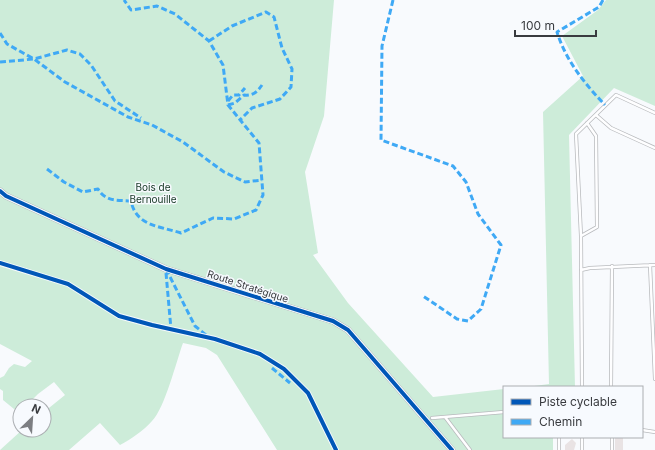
<svg xmlns="http://www.w3.org/2000/svg" width="655" height="450" viewBox="0 0 655 450" font-family="Inter,sans-serif">
  <style>
    .green { fill: #cdecd9 }
    .building { fill: #e9e3e4 }
    .lines { fill: none; stroke-linecap: round; stroke-linejoin: round }
    .service-casing { stroke: #b8babd; stroke-width: 4 }
    .tertiary-casing { stroke: #b8babd; stroke-width: 7 }
    .service { stroke: #fefeff; stroke-width: 2.5 }
    .tertiary { stroke: #fefeff; stroke-width: 5.5 }
    .quiet { stroke: #3fa9f5; stroke-width: 3; stroke-dasharray: 6 3; stroke-linecap: butt }
    .cycleway-casing { stroke: #f7fafe; stroke-width: 6 }
    .cycleway { stroke: #0057b8; stroke-width: 4 }
    .labels { text-anchor: middle; dominant-baseline: central; stroke-width: 3; stroke-linejoin: round; paint-order: stroke }
    .park-label { font-size: 10px; fill: #133521; stroke: #f7fafe }
    .street-label { font-size: 10px; fill: #393b3f; stroke: #f7fafe }
  </style>
  <rect width="100%" height="100%" fill="#f8fafd"/>
  <path class="green" d="M 0,0 L 334,0 L 324,116 L 305,172 L 318,253 L 313,255 L 348,303 L 433,397 L 504,389 L 504,437 L 553,437 L 553,450 L 277,450 L 217,355 L 206,348 L 183,343 C 176,362 165,408 152,421 C 143,431 131,439 120,445 L 100,423 L 69,450 L 0,450 L 22,430 L 44,430 L 44,412 L 65,395 L 54,382 L 38,394 L 26,406 L 20,406 L 20,408 L 14,409 L 3,400 L 3,391 L 0,389 L 0,378 L 4,376 L 9,368 L 14,364 L 25,367 L 32,361 L 0,344 Z
    M 606,0 L 655,0 L 655,106 L 614,88 L 569,135 L 575,387 L 527,387 L 549,384 L 543,112 L 583,76 L 562,36 L 598,10 Z"/>
  <path class="building" d="M 615,437 L 623,437 L 623,450 L 615,450 Z
    M 572,439 L 576,443 L 574,450 L 565,450 L 565,445 Z"/>
  <g class="lines">
    <defs>
      <path id="service" d="M 596,115 L 611,128 L 655,148
        M 581,236 L 597,227 L 596,136 L 587,123
        M 650,265 L 655,379
        M 581,270 L 590,268 L 655,265
        M 582,387 L 581,236 L 576,134 L 616,95 L 655,113
        M 611,387 L 612,266
        M 445,417 L 470,450
        M 432,418 L 504,412
        M 642,430 L 655,432
        M 559,437 L 559,450
        M 582,437 L 582,450
        M 612,437 L 612,450"/>
      <path id="tertiary" d="M 0,191 L 6,196 L 166,269 L 333,321 L 348,330 L 452,450"/>
    </defs>
    <use href="#service" class="service-casing"/>
    <use href="#tertiary" class="tertiary-casing"/>
    <use href="#service" class="service"/>
    <use href="#tertiary" class="tertiary"/>
    <path class="quiet" d="M 393,0 L 382,46 L 381,140 L 453,166 L 466,182 L 478,214 L 501,245 L 481,309 L 468,321 L 457,319 L 423,296
      M 603,0 L 599,7 L 557,32 C 566,61 585,84 605,105
      M 0,33 L 7,44 L 34,59 L 65,82 L 128,117 L 152,125 L 183,142 L 224,172 L 245,182 L 262,180
      M 209,41 L 232,26 L 266,12 L 274,17 L 282,48 L 292,69 L 291,87 L 280,99 L 252,108 L 240,120
      M 0,62 L 34,59 L 67,50 L 80,54 L 91,65 L 115,101 L 141,118
      M 228,101 L 233,95 L 239,95 L 245,88
      M 228,105 L 235,103 L 244,95 C 253,96 257,92 262,85
      M 47,169 L 64,182 L 83,192 L 98,189 C 106,202 117,200 131,201 C 136,226 159,226 181,233 L 213,218 L 234,219 L 256,210 L 263,195 L 259,143 L 228,105 L 223,65 L 209,41 L 175,14 L 157,6 L 131,10 L 124,0
      M 166,269 L 195,326 L 206,335
      M 166,273 L 171,329
      M 272,368 L 290,383"/>
    <defs>
      <path id="cycleway" d="M 0,191 L 6,196 L 166,269 L 333,321 L 348,330 L 452,450
        M 0,263 L 68,284 L 119,316 L 152,325 L 215,339 L 260,354 L 284,369 L 308,393 L 336,450"/>
    </defs>
    <use href="#cycleway" class="cycleway-casing"/>
    <use href="#cycleway" class="cycleway"/>
  </g>
  <g class="labels">
    <g class="park-label">
      <text x="153" y="187">Bois de<tspan x="153" dy="12">Bernouille</tspan></text>
    </g>
    <g class="street-label">
      <text transform="translate(248 286) rotate(18)">Route Stratégique</text>
    </g>
  </g>
  <rect x="503" y="386" width="140" height="52" fill="#f7fafe" stroke="#abaeb2"/>
  <rect x="511" y="399" width="20" height="6" fill="#0057b8" stroke="#abaeb2"/>
  <text x="539" y="406" font-size="12" fill="#393b3f">Piste cyclable</text>
  <rect x="511" y="419" width="20" height="6" fill="#3fa9f5" stroke="#abaeb2"/>
  <text x="539" y="426" font-size="12" fill="#393b3f">Chemin</text>
  <g transform="translate(32 418) rotate(25)"><circle r="19" fill="#f7fafe" stroke="#abaeb2"/>
  <path d="M0-3L7 15L0 10L-7 15Z" fill="#7c7e82"/>
  <text y="-6" font-size="11" font-weight="bold" text-anchor="middle" fill="#393b3f">N</text>
  </g>
  <path d="M515 30v6h81v-6" fill="none" stroke="#393b3f" stroke-width="2"/>
  <text x="521" y="30" font-size="12" fill="#393b3f" stroke="#f7fafe" stroke-width="3" paint-order="stroke">100 m</text>
</svg>
